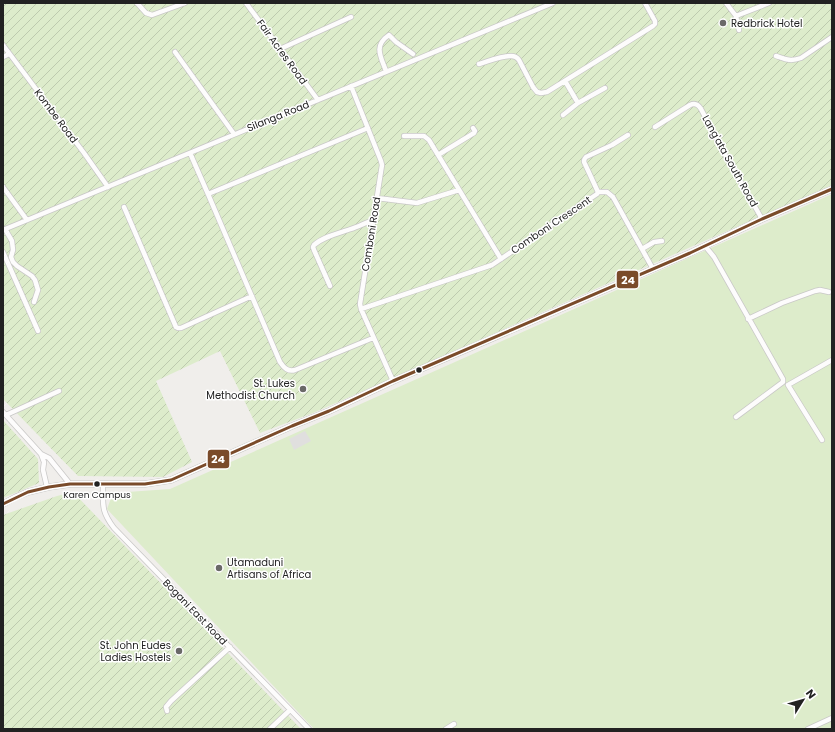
<svg xmlns="http://www.w3.org/2000/svg" width="835" height="732" viewBox="0 0 835 732" font-family="Poppins,sans-serif">
  <style>
    .grass { fill: #ddeccb }
    .garden { fill: url(#garden-furrows) }
    .parking { fill: #e0dfde }
    .lines { fill: none; stroke-linecap: round; stroke-linejoin: round }
    .minor-casing { stroke: #c9c8c7; stroke-width: 6 }
    .tertiary-casing { stroke: #c9c8c7; stroke-width: 7 }
    .minor { stroke: #fdfcfc; stroke-width: 4.5 }
    .tertiary { stroke: #fdfcfc; stroke-width: 5.5 }
    .bus-1-casing { stroke: #fff; stroke-width: 6 }
    .bus-1 { stroke: #7a4b2a; stroke-width: 3 }
    .poi-dot { fill: #6a6968; stroke: #fff; stroke-width: 1.5 }
    .bus-dot { fill: #222; stroke: #fff; stroke-width: 1.5 }
    .labels { text-anchor: middle; dominant-baseline: central; stroke-width: 3; stroke-linejoin: round; paint-order: stroke }
    .bus-label { font-size: 9px; fill: #222; stroke: #fff }
    .poi-label { font-size: 10px; fill: #222; stroke: #fff; text-anchor: start }
    .street-label { font-size: 10px; fill: #222; stroke: #fff }
    .line-badge { stroke: #fff; stroke-width: 1.5 }
    .badge-label { font-size: 11px; text-anchor: middle; font-weight: bold; fill: #fff }
  </style>
  <defs>
    <pattern id="garden-furrows" width="10" height="10" patternUnits="userSpaceOnUse"><rect width="10" height="10" fill="#ddeccb"/><path d="M-1 1l2-2M0 10L10 0M9 11l2-2" fill="none" stroke="#bdcaae"/></pattern>
  </defs>
  <rect width="100%" height="100%" fill="#f0eeeb"/>
  <path class="grass" d="M 832,194 L 832,729 L 314,729 L 107,509 L 113,493 L 170,489 Z"/>
  <path class="garden" d="M 3,3 L 832,3 L 832,185 L 313,413 L 260,433 L 220,351 L 156,381 L 192,462 L 163,477 L 78,476 L 3,399 Z
    M 3,420 L 38,459 L 39,483 L 3,498 Z
    M 73,492 L 301,729 L 3,729 L 3,515 L 57,496 Z"/>
  <path class="parking" d="M 305,431 L 311,441 L 294,450 L 289,439 Z"/>
  <g class="lines">
    <defs>
      <path id="minor" d="M 137,3 L 146,13 L 152,15 L 185,3
        M 246,3 L 318,100
        M 726,3 L 736,16 L 739,30
        M 736,16 L 769,3
        M 3,45 L 84,153 L 108,187
        M 280,49 L 351,17
        M 175,52 L 234,134
        M 776,56 C 785,59 790,62 801,58 L 832,37
        M 3,57 L 9,54
        M 479,64 C 489,61 501,56 511,56 C 514,56 517,57 519,60 L 533,87 L 537,92 L 541,93 L 547,92 L 653,26 L 655,24 L 655,21 L 645,3
        M 386,71 C 381,57 373,46 389,35 L 396,42 L 413,54
        M 565,81 L 578,103
        M 351,86 L 381,161 L 382,165 L 360,304 L 361,309 L 393,381
        M 563,115 L 578,103 L 605,88
        M 655,127 L 690,105 C 694,103 698,104 701,109 L 724,153 L 762,219
        M 404,136 L 424,136 L 429,140 L 501,259
        M 190,153 L 208,194 L 280,362 C 284,368 288,372 295,370 L 373,338
        M 438,155 L 474,133 L 475,131 L 473,128
        M 3,187 L 27,220
        M 598,192 L 585,164 C 583,161 584,159 586,157 L 612,145 L 628,135
        M 208,194 L 368,128
        M 377,198 L 417,203 L 459,190
        M 124,207 L 176,327 L 178,328 L 181,328 L 252,296
        M 5,229 L 12,241 L 13,250 L 11,257 L 13,262 L 17,266 L 32,276 L 35,280 L 38,290 L 34,302
        M 3,230 L 553,3
        M 705,246 L 714,257 L 783,379 L 783,382 L 736,417
        M 642,249 L 654,242 L 662,241
        M 3,252 L 38,331
        M 330,286 L 314,250 L 313,247 L 314,245 C 325,235 345,232 359,226 C 364,224 368,221 374,221
        M 361,309 L 492,265 L 597,194 L 598,192 L 607,192 L 613,197 L 653,269
        M 748,319 L 782,303 L 815,291 L 820,290 L 829,292
        M 3,412 L 41,454 L 44,462 L 43,470 L 47,487
        M 6,415 L 59,391
        M 822,440 L 788,385 L 832,360
        M 41,454 L 49,458 L 70,484
        M 103,485 C 103,505 101,511 114,528 L 309,729
        M 167,711 L 166,707 L 171,701 L 230,647
        M 270,729 L 290,710
        M 446,729 L 454,724
        M 808,729 L 832,718"/>
      <path id="tertiary" d="M 3,504 L 16,497 L 28,492 L 49,487 L 70,484 L 145,484 L 171,480 L 292,426 L 329,411 L 393,381 L 690,253 L 762,219 L 832,189"/>
    </defs>
    <use href="#minor" class="minor-casing"/>
    <use href="#tertiary" class="tertiary-casing"/>
    <use href="#minor" class="minor"/>
    <use href="#tertiary" class="tertiary"/>
    <defs>
      <path id="bus-1" d="M 3,504 L 28,492 L 49,487 L 70,484 L 145,484 L 171,480 L 292,426 L 329,411 L 393,381 L 690,253 L 762,219 L 832,189"/>
    </defs>
    <use href="#bus-1" class="bus-1-casing"/>
    <use href="#bus-1" class="bus-1"/>
  </g>
  <g class="poi-dot">
    <circle cx="723" cy="23" r="4"/>
    <circle cx="303" cy="389" r="4"/>
    <circle cx="219" cy="568" r="4"/>
    <circle cx="179" cy="651" r="4"/>
  </g>
  <g class="bus-dot">
    <circle cx="419" cy="370" r="3.5"/>
    <circle cx="97" cy="484" r="3.5"/>
  </g>
  <g class="labels">
    <g class="bus-label">
      <text x="97" y="495">Karen Campus</text>
    </g>
    <g class="poi-label">
      <text x="731" y="23">Redbrick Hotel</text>
      <text x="295" y="383" text-anchor="end">St. Lukes<tspan x="295" dy="12">Methodist Church</tspan></text>
      <text x="227" y="562">Utamaduni<tspan x="227" dy="12">Artisans of Africa</tspan></text>
      <text x="171" y="645" text-anchor="end">St. John Eudes<tspan x="171" dy="12">Ladies Hostels</tspan></text>
    </g>
    <g class="street-label">
      <text transform="translate(282 52) rotate(54)">Fair Acres Road</text>
      <text transform="translate(56 116) rotate(53)">Kombe Road</text>
      <text transform="translate(278 116) rotate(-22)">Silanga Road</text>
      <text transform="translate(730 161) rotate(61)">Lang'ata South Road</text>
      <text transform="translate(551 225) rotate(-34)">Comboni Crescent</text>
      <text transform="translate(371 234) rotate(-81)">Comboni Road</text>
      <text transform="translate(195 612) rotate(46)">Bogani East Road</text>
    </g>
  </g>
  <g class="line-badge">
    <rect x="616" y="270" width="23" height="19" rx="4" fill="#7a4b2a"/>
    <rect x="207" y="449" width="23" height="20" rx="4" fill="#7a4b2a"/>
  </g>
  <g class="badge-label">
    <text x="628" y="284">24</text>
    <text x="218" y="463">24</text>
  </g>
  <rect width="835" height="732" fill="none" stroke="#222222" stroke-width="8"/>
  <g transform="translate(803 700) rotate(53)" stroke="#ffffff" stroke-width="3" paint-order="stroke">
  <path d="M0-3L7 15L0 10L-7 15Z" fill="#222222"/>
  <text y="-6" font-size="11" font-weight="bold" text-anchor="middle" fill="#222222">N</text>
  </g>
</svg>
